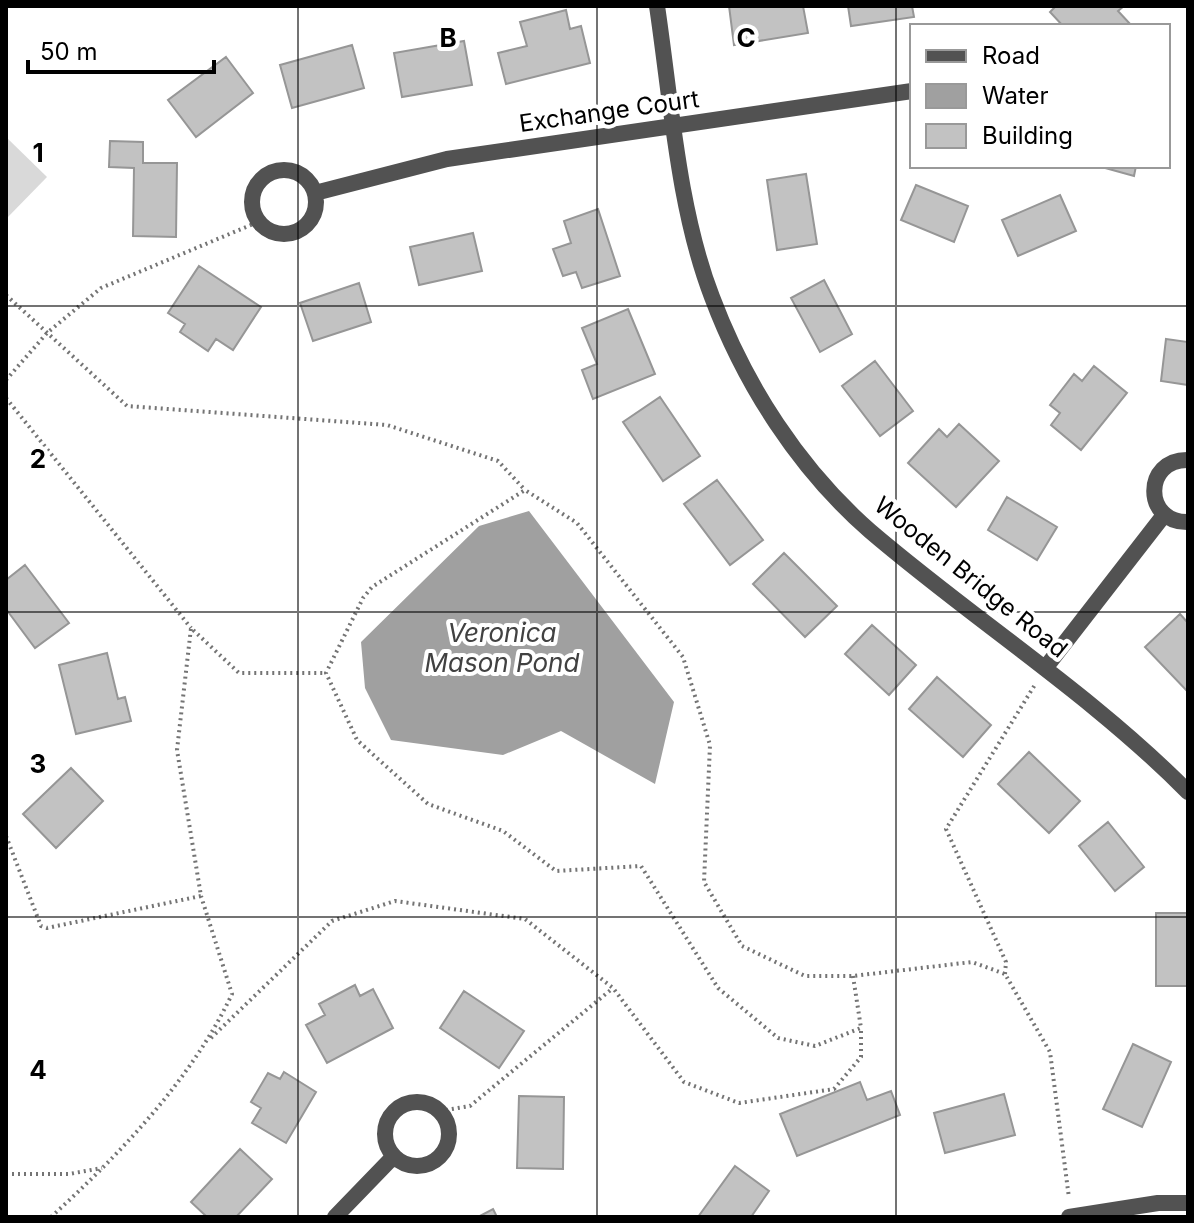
<svg xmlns="http://www.w3.org/2000/svg" width="1194" height="1223" viewBox="0 0 1194 1223" font-family="Inter,sans-serif">
  <style>
    .green { fill: #d9d9d9 }
    .water { fill: #a0a0a0 }
    .building { fill: #c2c2c2; stroke: #969696; stroke-width: 2 }
    .lines { fill: none; stroke-linecap: round; stroke-linejoin: round }
    .path { stroke: #747474; stroke-width: 4; stroke-dasharray: 2 4; stroke-linecap: butt }
    .street { stroke: #525252; stroke-width: 16 }
    .grid { fill: none; stroke: #000; stroke-width: 2; stroke-opacity: 0.55 }
    .labels { text-anchor: middle; dominant-baseline: central; stroke-width: 8; stroke-linejoin: round; paint-order: stroke }
    .street-label { font-size: 24px; fill: #000; stroke: #fff }
    .water-label { font-size: 26px; font-style: italic; fill: #414141; stroke: #fff }
    .grid-label { font-size: 26px; text-anchor: middle; font-weight: bold; fill: #000; stroke: #fff; stroke-width: 8; stroke-linejoin: round; paint-order: stroke }
  </style>
  <rect width="100%" height="100%" fill="#fff"/>
  <path class="green" d="M 6,137 L 47,177 L 6,219 Z"/>
  <path class="water" d="M 529,511 L 674,702 L 655,784 L 561,731 L 503,755 L 391,740 L 365,688 L 361,642 L 479,526 Z"/>
  <path class="building" d="M 729,6 L 803,6 L 808,33 L 734,45 Z
    M 848,6 L 912,6 L 914,17 L 851,26 Z
    M 1056,6 L 1124,6 L 1118,11 L 1132,26 L 1063,26 L 1050,12 Z
    M 566,10 L 570,29 L 581,26 L 590,63 L 506,84 L 498,53 L 527,46 L 520,22 Z
    M 464,41 L 472,85 L 402,97 L 394,53 Z
    M 352,45 L 364,88 L 292,108 L 280,65 Z
    M 226,57 L 253,93 L 196,137 L 168,100 Z
    M 110,141 L 143,142 L 143,163 L 177,163 L 176,237 L 133,236 L 134,168 L 109,167 Z
    M 1098,166 L 1136,166 L 1134,176 Z
    M 806,174 L 817,244 L 777,250 L 767,180 Z
    M 916,185 L 968,206 L 954,242 L 901,220 Z
    M 1060,195 L 1076,231 L 1018,256 L 1002,220 Z
    M 598,209 L 620,276 L 582,288 L 576,272 L 563,276 L 553,249 L 571,243 L 564,221 Z
    M 473,233 L 482,271 L 419,285 L 410,247 Z
    M 199,266 L 261,307 L 233,350 L 216,339 L 208,351 L 180,332 L 185,324 L 168,313 Z
    M 824,280 L 852,334 L 820,352 L 791,298 Z
    M 359,283 L 371,322 L 313,341 L 300,303 Z
    M 628,309 L 655,374 L 593,399 L 582,370 L 597,364 L 582,328 Z
    M 1166,339 L 1188,342 L 1188,385 L 1161,381 Z
    M 875,361 L 913,411 L 880,436 L 842,386 Z
    M 1094,366 L 1127,393 L 1081,450 L 1051,425 L 1060,413 L 1050,405 L 1074,374 L 1082,381 Z
    M 660,397 L 700,456 L 663,481 L 623,422 Z
    M 959,424 L 999,461 L 956,507 L 908,463 L 939,429 L 947,437 Z
    M 717,480 L 763,540 L 730,565 L 684,504 Z
    M 1007,497 L 1057,527 L 1037,560 L 988,530 Z
    M 784,553 L 837,606 L 805,637 L 753,584 Z
    M 25,565 L 69,623 L 35,648 L 6,609 L 6,580 Z
    M 1180,614 L 1188,623 L 1188,692 L 1145,647 Z
    M 872,625 L 916,665 L 889,695 L 845,654 Z
    M 107,653 L 118,699 L 125,697 L 131,721 L 76,734 L 59,665 Z
    M 937,677 L 991,725 L 963,757 L 909,709 Z
    M 1029,752 L 1080,801 L 1049,833 L 998,784 Z
    M 71,768 L 103,801 L 56,848 L 23,814 Z
    M 1108,822 L 1144,867 L 1115,891 L 1079,846 Z
    M 1156,913 L 1188,913 L 1188,986 L 1156,986 Z
    M 355,985 L 360,996 L 373,989 L 393,1028 L 327,1063 L 306,1025 L 325,1015 L 319,1004 Z
    M 464,991 L 524,1031 L 499,1068 L 440,1028 Z
    M 1133,1044 L 1171,1062 L 1142,1127 L 1103,1109 Z
    M 284,1072 L 316,1092 L 286,1143 L 252,1123 L 261,1108 L 251,1102 L 268,1073 L 280,1079 Z
    M 860,1082 L 867,1100 L 891,1091 L 900,1115 L 797,1156 L 780,1114 Z
    M 1004,1094 L 1015,1135 L 945,1153 L 934,1113 Z
    M 519,1096 L 564,1097 L 563,1169 L 517,1168 Z
    M 240,1149 L 272,1179 L 236,1217 L 207,1217 L 191,1202 Z
    M 735,1166 L 769,1191 L 751,1217 L 698,1217 Z
    M 493,1209 L 497,1217 L 478,1217 Z"/>
  <g class="lines">
    <path class="path" d="M 6,295 L 127,406 L 387,425 L 498,461 L 525,490
      M 6,380 L 47,333 L 101,288 L 258,222
      M 6,398 L 191,628
      M 6,836 L 41,926 L 47,928 L 201,896 L 177,750 L 191,628 L 239,673 L 326,673
      M 1005,974 L 1006,962 L 946,829 L 1036,683
      M 853,976 L 861,1028 L 815,1046 L 778,1038 L 718,988 L 641,866 L 556,871 L 503,831 L 428,804 L 357,740 L 326,673 L 363,598 L 372,587 L 525,490 L 577,523 L 683,657 L 710,745 L 704,882 L 742,946 L 805,976 L 853,976 L 972,962 L 1005,974 L 1050,1052 L 1069,1198
      M 211,1038 L 332,921 L 395,901 L 525,919 L 613,988 L 684,1082 L 739,1103 L 834,1089 L 861,1057 L 861,1028
      M 440,1111 L 470,1106 L 613,988
      M 6,1174 L 69,1174 L 102,1168
      M 51,1217 C 120,1154 192,1079 232,994 L 201,896"/>
    <path class="street" d="M 657,6 C 671,100 678,209 712,297 C 745,385 799,469 870,531 C 974,620 1091,694 1188,792
      M252 202a32 32 0 1 1 64 0a32 32 0 1 1-64 0Z
      M 315,193 L 447,159 L 912,91
      M 1188,460 C 1143,459 1143,523 1188,522
      M 1046,667 L 1164,515
      M385 1134a32 32 0 1 1 64 0a32 32 0 1 1-64 0Z
      M 335,1217 L 394,1156
      M 1069,1217 L 1158,1203 L 1188,1203"/>
  </g>
  <path class="grid" d="M 298,6 L 298,1217M 597,6 L 597,1217M 896,6 L 896,1217M 6,306 L 1188,306M 6,612 L 1188,612M 6,917 L 1188,917"/>
  <g class="labels">
    <g class="street-label">
      <text transform="translate(609 111) rotate(-8)">Exchange Court</text>
      <text transform="translate(971 577) rotate(39)">Wooden Bridge Road</text>
    </g>
    <g class="water-label">
      <text x="502" y="632">Veronica<tspan x="502" dy="30">Mason Pond</tspan></text>
    </g>
  </g>
  <g class="grid-label">
    <text x="448" y="47">B</text>
    <text x="746" y="47">C</text>
    <text x="38" y="162">1</text>
    <text x="38" y="468">2</text>
    <text x="38" y="773">3</text>
    <text x="38" y="1079">4</text>
  </g>
  <rect width="1194" height="1223" fill="none" stroke="#000000" stroke-width="16"/>
  <rect x="910" y="24" width="260" height="144" fill="#ffffff" stroke="#999999" stroke-width="2"/>
  <rect x="926" y="50" width="40" height="12" fill="#525252" stroke="#999999" stroke-width="2"/>
  <text x="982" y="64" font-size="24" fill="#000000">Road</text>
  <rect x="926" y="84" width="40" height="24" fill="#a0a0a0" stroke="#999999" stroke-width="2"/>
  <text x="982" y="104" font-size="24" fill="#000000">Water</text>
  <rect x="926" y="124" width="40" height="24" fill="#c2c2c2" stroke="#999999" stroke-width="2"/>
  <text x="982" y="144" font-size="24" fill="#000000">Building</text>
  <path d="M28 60v12h186v-12" fill="none" stroke="#000000" stroke-width="4"/>
  <text x="40" y="60" font-size="24" fill="#000000" stroke="#ffffff" stroke-width="6" paint-order="stroke">50 m</text>
</svg>
